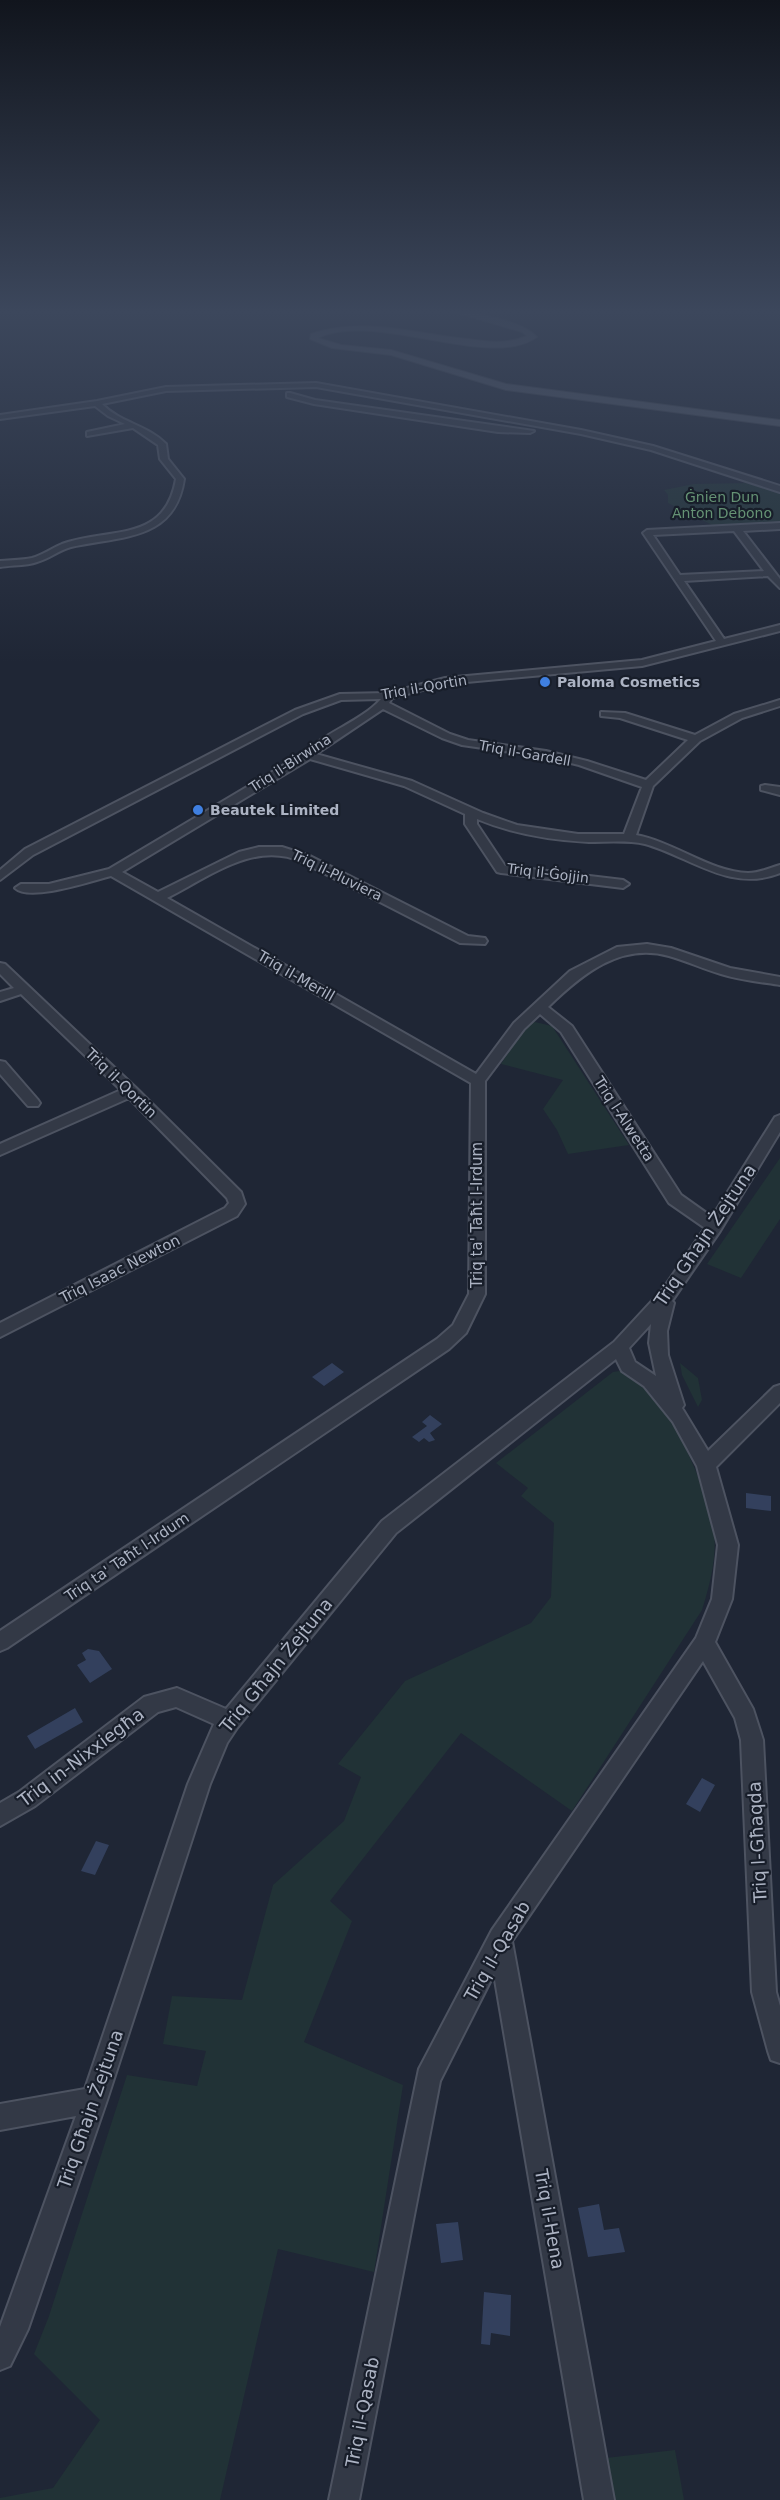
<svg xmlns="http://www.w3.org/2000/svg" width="780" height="2500" viewBox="0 0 780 2500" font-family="'DejaVu Sans',sans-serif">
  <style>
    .green { fill: #213236 }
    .water { fill: #33405d }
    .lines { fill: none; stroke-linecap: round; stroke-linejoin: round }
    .minor-casing { stroke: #4d5361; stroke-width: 4 }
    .major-casing { stroke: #3c424f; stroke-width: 2 }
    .minor { fill: #333946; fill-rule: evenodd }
    .major { fill: #505766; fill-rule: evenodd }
    .shop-dot { fill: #3f7fe0; stroke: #181e2a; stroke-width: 2 }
    .labels { text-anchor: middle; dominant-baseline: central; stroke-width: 4.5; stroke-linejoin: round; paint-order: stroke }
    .far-park-label { font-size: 14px; fill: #659274; stroke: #181e2a }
    .far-poi-label { font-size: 14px; font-weight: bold; fill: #acb3c3; stroke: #181e2a; text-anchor: start }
    .far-street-label { font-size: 14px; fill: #acb3c3; stroke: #181e2a }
    .street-label { font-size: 15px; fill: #acb3c3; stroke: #181e2a }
    .near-street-label { font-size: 18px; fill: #acb3c3; stroke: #181e2a }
  </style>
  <rect width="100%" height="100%" fill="#1f2635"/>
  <path class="green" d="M 751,483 L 780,491 L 780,523 L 714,526 L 668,503 L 668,495 L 664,490 L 694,484 Z
    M 535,1022 L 552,1026 L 629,1145 L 568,1154 L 557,1130 L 543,1109 L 563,1080 L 501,1064 L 526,1025 Z
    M 780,1158 L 780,1219 L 741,1278 L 707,1264 Z
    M 680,1363 L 698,1378 L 702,1400 L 698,1407 L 682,1375 Z
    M 619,1371 C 627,1374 637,1376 644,1382 C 670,1403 710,1496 714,1530 C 717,1558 710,1584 702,1610 L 572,1811 L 461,1733 L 330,1901 L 352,1921 L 304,2042 L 403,2085 L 374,2272 L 278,2249 L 220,2500 L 0,2500 L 0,2498 L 53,2488 L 100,2420 L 34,2354 L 49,2316 L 127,2075 L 197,2086 L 206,2051 L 163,2044 L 172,1996 L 242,2000 L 273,1885 L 344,1821 L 361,1777 L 338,1764 L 405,1681 L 531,1623 L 551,1597 L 554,1523 L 521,1496 L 528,1488 L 496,1463 L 613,1372 Z
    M 675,2450 L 684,2500 L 612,2500 L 606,2458 Z"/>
  <path class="water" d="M 332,1363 L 344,1372 L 324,1386 L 312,1377 Z
    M 430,1415 L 442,1424 L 430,1433 L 435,1440 L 429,1442 L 424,1438 L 419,1442 L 412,1437 L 427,1426 L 422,1422 Z
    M 746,1493 L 771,1496 L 771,1511 L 746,1508 Z
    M 88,1649 L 99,1651 L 112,1669 L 90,1683 L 77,1665 L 86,1660 L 82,1653 Z
    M 75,1708 L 83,1722 L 35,1749 L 27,1736 Z
    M 702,1778 L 715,1785 L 700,1812 L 686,1804 Z
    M 96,1841 L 109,1845 L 95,1875 L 81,1871 Z
    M 599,2204 L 604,2230 L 619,2228 L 625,2252 L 588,2257 L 578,2208 Z
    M 458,2222 L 463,2260 L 441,2263 L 436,2224 Z
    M 484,2292 L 511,2295 L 510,2336 L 491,2333 L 490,2345 L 481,2344 Z"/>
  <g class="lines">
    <defs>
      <path id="minor" d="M 316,383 L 581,430 L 653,446 L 780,486 L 780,492 L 651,450 L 581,434 L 316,387 L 166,391 L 102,404 C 120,423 148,425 166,444 L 168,459 L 184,479 C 175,541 121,536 71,547 C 59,550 49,559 37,562 C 26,566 12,565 0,567 L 0,561 C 11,560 22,560 32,558 C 43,555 52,548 62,544 C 109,527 165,544 176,479 L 160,459 L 158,445 L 133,428 L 87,436 L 87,432 L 125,424 L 108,416 L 95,406 L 0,419 L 0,415 L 97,401 L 166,387 Z
        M 290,393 L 315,400 L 534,431 L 530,433 L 498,432 L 314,404 L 287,397 L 287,393 Z
        M 780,523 L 780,529 L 743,531 L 780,579 L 780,588 L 768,576 L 684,581 L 724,639 L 780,625 L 780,631 L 642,666 L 445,684 L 392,698 L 389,703 L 450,734 L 468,740 L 546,751 L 587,761 L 646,780 L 688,740 L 620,718 L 601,716 L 601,712 L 625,713 L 695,735 L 734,714 L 780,700 L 780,706 L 742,718 L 700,741 L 653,786 L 636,835 C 674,842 711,872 748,873 C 760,873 769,868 780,865 L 780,873 C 730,893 691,857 645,844 C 627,840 608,842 589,842 C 551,840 513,834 477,819 L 477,824 L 505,866 L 623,880 L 629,884 L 623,888 L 501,873 L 497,872 L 465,824 L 465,814 L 404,786 L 310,759 L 122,872 L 158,892 L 239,852 L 259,847 L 282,847 L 310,856 L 468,936 L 485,938 L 487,941 L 485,944 L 460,943 L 302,862 C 255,840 209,877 167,898 L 476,1074 L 514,1023 L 570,971 L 617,947 L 647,944 L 671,948 L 730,968 L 780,977 L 780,985 C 761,982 740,980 721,974 C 703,969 687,961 669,956 C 620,942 581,975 548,1007 L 572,1026 L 681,1195 L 712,1217 L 775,1117 L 780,1115 L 780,1132 L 720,1231 L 672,1301 L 674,1303 L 667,1331 L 668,1355 L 684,1405 L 682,1408 L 708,1451 L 774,1387 L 780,1385 L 780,1403 L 716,1467 L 738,1545 L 732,1599 L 715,1642 L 753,1709 L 763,1740 L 776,1992 L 780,2006 L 780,2063 L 771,2060 L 768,2051 L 752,1992 L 741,1740 L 735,1718 L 703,1661 L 512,1941 L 614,2500 L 584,2500 L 494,1974 L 440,2081 L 359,2500 L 329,2500 L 419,2069 L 492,1930 L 696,1638 L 712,1599 L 718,1545 L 697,1466 L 673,1422 L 644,1386 L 622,1371 L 616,1359 L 396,1533 L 237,1728 L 227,1743 L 210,1784 L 107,2100 L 28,2329 L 10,2366 L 0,2370 L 0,2327 L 76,2116 L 0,2130 L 0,2104 L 85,2089 L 188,1784 L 214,1724 L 176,1707 L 158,1712 L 35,1806 L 0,1826 L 0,1803 L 19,1792 L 144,1697 L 177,1688 L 226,1709 L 382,1521 L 614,1342 L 663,1289 L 705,1228 L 669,1203 L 561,1032 L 540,1014 L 524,1029 L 485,1081 L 485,1294 L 466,1333 L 449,1349 L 7,1648 L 0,1651 L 0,1631 L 437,1339 L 453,1325 L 469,1294 L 471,1083 L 111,876 C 91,881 30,902 15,888 L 21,884 L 49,884 L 109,869 L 304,753 C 327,731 360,722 381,699 L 341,700 L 303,714 L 33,855 L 0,880 L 0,870 L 25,849 L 295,710 L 340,694 L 388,693 L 445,678 L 642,660 L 716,641 L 643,533 L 647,530 ZM 734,531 L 764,571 L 680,575 L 653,535 ZM 383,709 L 442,738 L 462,745 L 546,757 L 579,765 L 642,787 L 624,834 L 578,834 L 517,825 L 483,813 L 412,781 L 316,754 ZM 651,1324 L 649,1343 L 656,1376 L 635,1362 L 629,1348 Z
        M 765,785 L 780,787 L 780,795 L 761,790 L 761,786 Z
        M 0,963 L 5,964 L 136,1088 L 241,1192 L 245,1204 L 237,1216 L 0,1337 L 0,1323 L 225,1208 L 229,1203 L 227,1198 L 129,1098 L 0,1155 L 0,1144 L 121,1090 L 21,994 L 0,1001 L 0,992 L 14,988 L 0,974 Z
        M 0,1061 L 5,1062 L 38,1100 L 40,1103 L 38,1106 L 28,1106 L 0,1074 Z"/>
      <path id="major" d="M 454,312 C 476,312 523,321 537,337 C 491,371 374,310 318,338 L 341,345 L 391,350 L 506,384 L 780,420 L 780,426 L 506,390 L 391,355 L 332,348 L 310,339 L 311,334 C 362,316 416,334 468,339 C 488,342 508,344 527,336 L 522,332 Z"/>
    </defs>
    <use href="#minor" class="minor-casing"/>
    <use href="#major" class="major-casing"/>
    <use href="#minor" class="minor"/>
    <use href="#major" class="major"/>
  </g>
  <linearGradient id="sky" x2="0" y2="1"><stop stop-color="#11151d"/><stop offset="0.47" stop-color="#3c475c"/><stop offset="1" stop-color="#3c475c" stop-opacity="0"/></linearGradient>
  <rect width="780" height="663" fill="url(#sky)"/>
  <g class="shop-dot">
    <circle cx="545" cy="682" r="6"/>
    <circle cx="198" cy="810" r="6"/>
  </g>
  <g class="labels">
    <g class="far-park-label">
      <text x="722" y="497">Ġnien Dun<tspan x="722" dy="16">Anton Debono</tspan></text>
    </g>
    <g class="far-poi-label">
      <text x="557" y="682">Paloma Cosmetics</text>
      <text x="210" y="810">Beautek Limited</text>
    </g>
    <g class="far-street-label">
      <text transform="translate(424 687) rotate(-10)">Triq il-Qortin</text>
      <text transform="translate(525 753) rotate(10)">Triq il-Gardell</text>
      <text transform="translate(290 763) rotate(-33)">Triq il-Birwina</text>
      <text transform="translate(548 873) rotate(7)">Triq il-Ġojjin</text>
      <text transform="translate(337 875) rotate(26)">Triq il-Pluviera</text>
    </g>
    <g class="street-label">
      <text transform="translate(296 976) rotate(30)">Triq il-Merill</text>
      <text transform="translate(121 1083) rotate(44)">Triq il-Qortin</text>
      <text transform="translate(624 1119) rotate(57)">Triq l-Alwetta</text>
      <text transform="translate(477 1215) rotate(-90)">Triq ta' Taħt l-Irdum</text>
      <text transform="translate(120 1269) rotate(-27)">Triq Isaac Newton</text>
      <text transform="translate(127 1557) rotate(-34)">Triq ta' Taħt l-Irdum</text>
    </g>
    <g class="near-street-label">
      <text transform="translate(705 1235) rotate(-56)">Triq Għajn Żejtuna</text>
      <text transform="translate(276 1665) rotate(-51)">Triq Għajn Żejtuna</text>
      <text transform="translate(81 1757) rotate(-37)">Triq in-Nixxiegħa</text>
      <text transform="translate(757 1842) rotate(-93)">Triq l-Għaqda</text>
      <text transform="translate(497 1951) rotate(-60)">Triq il-Qasab</text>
      <text transform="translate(90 2109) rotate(-71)">Triq Għajn Żejtuna</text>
      <text transform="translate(550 2219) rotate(80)">Triq il-Hena</text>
      <text transform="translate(362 2412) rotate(-79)">Triq il-Qasab</text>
    </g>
  </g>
</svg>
